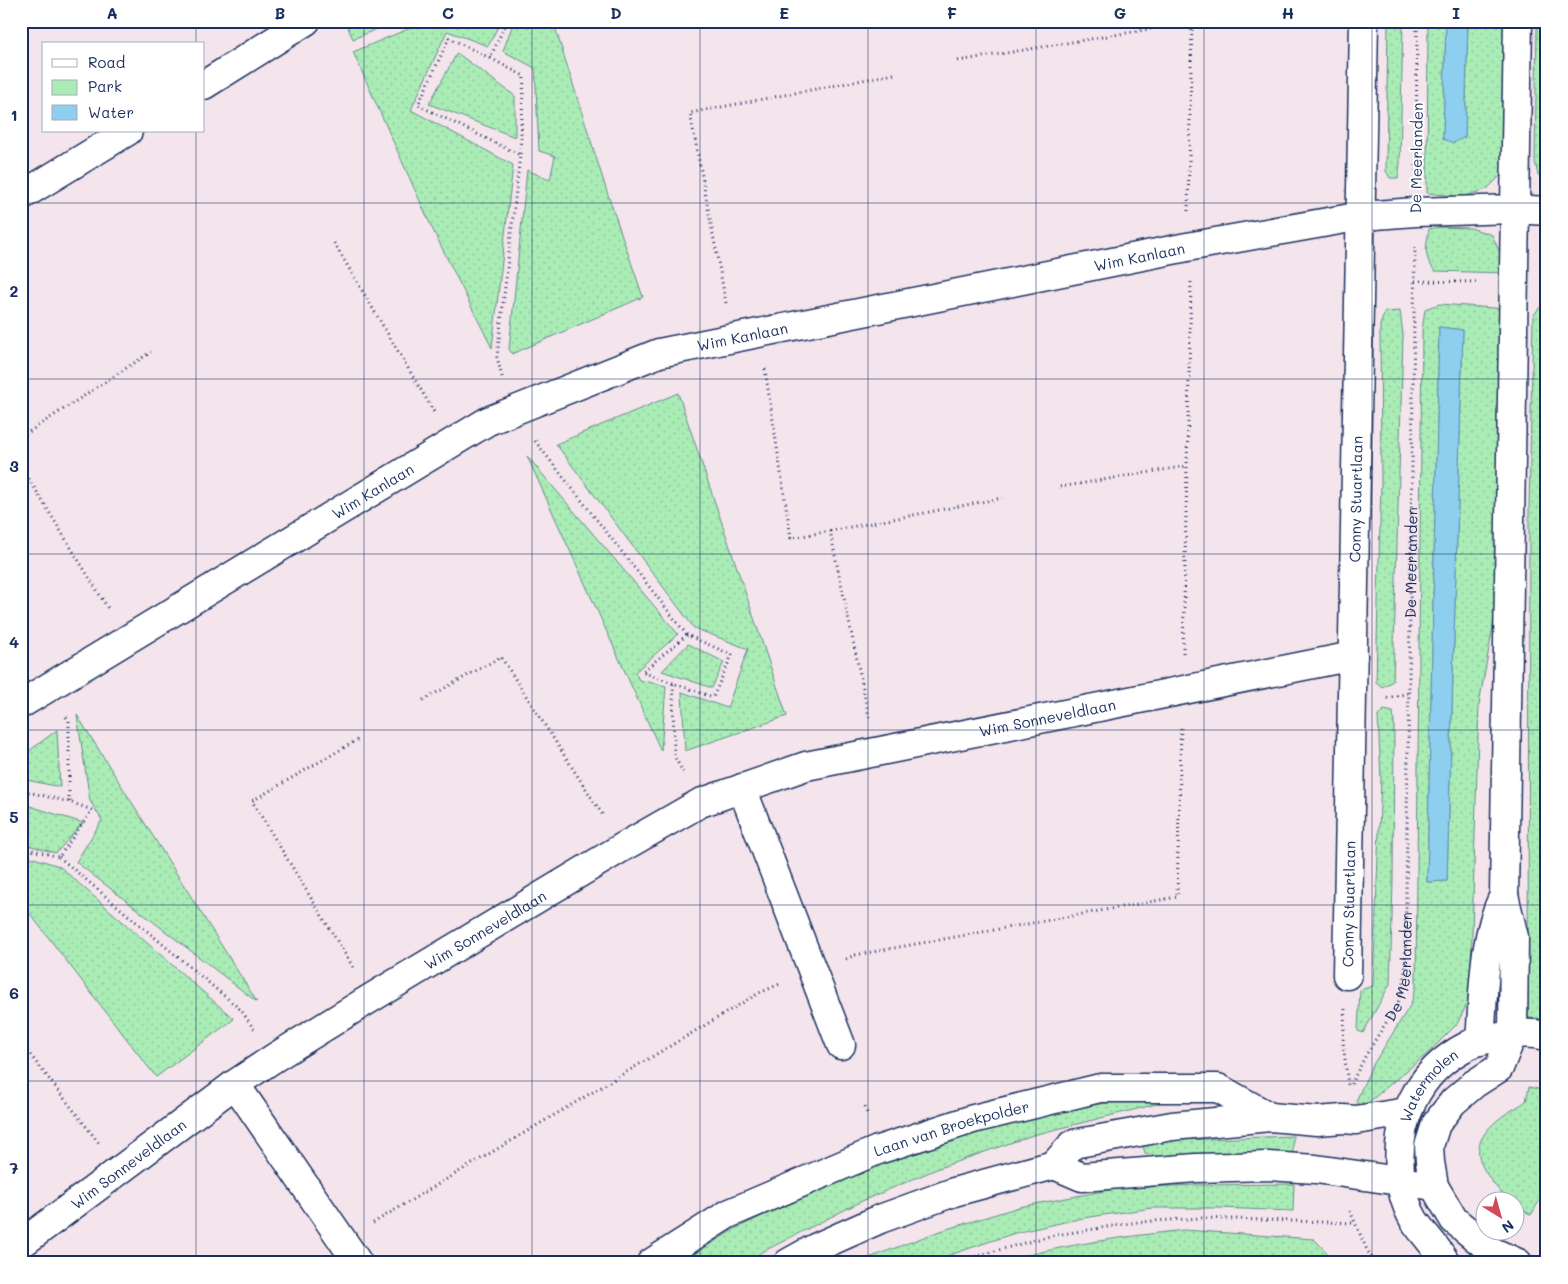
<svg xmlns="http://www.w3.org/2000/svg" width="1568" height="1284" viewBox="0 0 1568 1284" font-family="Mali,sans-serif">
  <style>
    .green { fill: url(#green-dots); stroke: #628e8a; fill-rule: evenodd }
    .water { fill: #8eceef; stroke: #608eb5 }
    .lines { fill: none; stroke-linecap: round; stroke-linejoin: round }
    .minor-casing { stroke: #1b2f5e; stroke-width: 31 }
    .secondary-casing { stroke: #1b2f5e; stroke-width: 31 }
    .path { stroke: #1b2f5e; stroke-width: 3; stroke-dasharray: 1 4; stroke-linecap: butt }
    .minor { stroke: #fff; stroke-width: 28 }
    .secondary { stroke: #fff; stroke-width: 28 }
    .grid { fill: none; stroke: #1b2f5e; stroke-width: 1; stroke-opacity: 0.55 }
    .labels { text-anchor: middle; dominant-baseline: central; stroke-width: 4; stroke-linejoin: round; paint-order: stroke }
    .street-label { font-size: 15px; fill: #1b2f5e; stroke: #fff }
    .neatline { fill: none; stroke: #1b2f5e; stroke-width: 2 }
    .grid-label { font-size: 16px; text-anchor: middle; font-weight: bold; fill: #1b2f5e }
  </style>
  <defs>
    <pattern id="green-dots" width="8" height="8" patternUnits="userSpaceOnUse" patternTransform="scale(1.25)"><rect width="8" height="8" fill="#aaecb5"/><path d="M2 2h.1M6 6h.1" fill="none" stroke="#92cb9e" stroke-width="1.8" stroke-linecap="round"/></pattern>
  </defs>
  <rect width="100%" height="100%" fill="#f4e4ec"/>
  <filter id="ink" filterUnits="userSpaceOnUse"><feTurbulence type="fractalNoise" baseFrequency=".02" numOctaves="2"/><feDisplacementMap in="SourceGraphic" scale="10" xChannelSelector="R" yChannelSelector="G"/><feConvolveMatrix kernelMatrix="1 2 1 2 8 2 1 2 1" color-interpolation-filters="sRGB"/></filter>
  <g filter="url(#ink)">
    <path class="green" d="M 345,21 L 396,21 L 353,39 Z
      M 427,21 L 501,21 L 488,46 L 447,31 L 411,110 L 513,165 L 492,348 L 432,228 L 353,52 Z
      M 514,21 L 553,21 L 607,192 L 643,297 L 512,354 L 509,349 L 527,170 L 550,180 L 555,156 L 539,151 L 535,68 L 503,51 Z
      M 1388,21 L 1403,21 L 1400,164 L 1398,178 L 1390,178 L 1386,171 Z
      M 1428,21 L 1446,21 L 1443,139 L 1465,137 L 1468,21 L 1508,21 L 1508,168 L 1487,189 L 1463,197 L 1427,193 Z
      M 1537,21 L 1547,21 L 1546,177 L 1538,175 L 1535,162 Z
      M 457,53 L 515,96 L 515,137 L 429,104 Z
      M 1437,227 L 1471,228 L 1492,235 L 1502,257 L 1505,273 L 1435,271 C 1423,257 1426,247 1429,229 Z
      M 1439,304 L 1507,309 L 1495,615 L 1479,704 L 1470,998 L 1457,1024 L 1429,1052 L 1369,1102 L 1360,1106 L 1356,1101 L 1371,1068 L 1411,1004 L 1416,986 L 1422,331 L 1425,309 ZM 1439,327 L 1463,330 L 1447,881 L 1427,882 Z
      M 1540,307 L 1547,309 L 1547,1019 L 1528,1018 L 1529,510 L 1533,316 Z
      M 1400,311 L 1403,335 L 1393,681 L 1382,687 L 1376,682 L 1381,483 L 1380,325 L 1385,312 Z
      M 678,393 L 787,716 L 685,751 L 682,692 L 727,708 L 748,649 L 694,628 L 556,444 Z
      M 527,456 L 678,634 L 635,672 L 639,680 L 666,686 L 661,751 Z
      M 688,644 L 724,662 L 712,688 L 662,671 Z
      M 1384,710 L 1393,712 L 1394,721 L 1393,882 L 1390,984 L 1363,1033 L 1358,1031 L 1360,990 L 1373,986 L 1381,779 L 1378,716 Z
      M 77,715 L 257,1002 L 76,862 L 102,820 L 90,801 Z
      M 57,730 L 60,787 L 22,779 L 21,783 L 21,757 Z
      M 30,806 L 83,823 L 56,853 L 21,843 Z
      M 21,854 L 59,866 L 234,1019 L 156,1077 L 21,902 Z
      M 1529,1087 L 1547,1091 L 1547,1188 L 1531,1215 L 1516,1205 L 1516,1202 L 1508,1201 C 1478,1166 1461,1145 1507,1113 C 1513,1109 1520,1106 1526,1101 Z
      M 1157,1096 L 1157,1104 L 1033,1135 L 939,1168 L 862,1201 L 762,1252 L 745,1263 L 680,1263 L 733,1230 L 815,1190 L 913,1150 L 1043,1112 Z
      M 1293,1136 L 1293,1154 L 1157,1156 L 1145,1153 L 1143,1146 L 1153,1141 Z
      M 1294,1184 L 1293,1211 L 1219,1208 L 1152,1208 L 1083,1218 L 1015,1233 L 926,1263 L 856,1263 L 937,1232 L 1019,1207 L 1119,1188 L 1198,1185 Z
      M 1184,1230 L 1314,1239 L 1337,1263 L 1218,1263 L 1171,1259 L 1149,1263 L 999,1263 C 1059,1245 1121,1237 1184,1230 Z"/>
    <path class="water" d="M 1446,21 L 1468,21 L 1465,137 L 1453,143 L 1443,139 Z
      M 1439,327 L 1463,330 L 1447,881 L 1427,882 Z"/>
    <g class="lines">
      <defs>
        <g id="minor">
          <path d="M 204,85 L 306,21"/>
          <path d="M 21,196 L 128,131"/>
          <path id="s2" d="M 21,704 L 488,421 L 659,353 L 1187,247 L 1362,216 L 1415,212 L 1515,209 L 1547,211"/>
          <path d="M 742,788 L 841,1045"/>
          <path id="s3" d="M 1347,975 L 1364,21"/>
          <path d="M 235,1084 L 358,1263"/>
          <path id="s4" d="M 21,1244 L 235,1084 L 274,1058 L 371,998 L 623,847 L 700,803 L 806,766 L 1353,656"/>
          <path id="s5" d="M 651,1263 L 728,1214 L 878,1150 L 973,1119 L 1100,1088 L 1218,1088 L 1270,1117"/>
        </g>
        <g id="secondary">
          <path d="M 1518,21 L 1504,895 L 1514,937 L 1513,1033 L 1499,1068 L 1474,1084 L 1453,1102 L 1436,1124 L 1429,1146 L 1430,1162 L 1434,1186 L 1454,1220 L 1493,1252 L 1518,1263"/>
          <path d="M 1480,1041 C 1484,993 1482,939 1504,895"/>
          <path d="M 1054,1165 L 1082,1177 L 1196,1168 L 1268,1166 L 1316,1169 L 1434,1186"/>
          <path d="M 788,1263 L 815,1248 L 880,1219 L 954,1192 L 1054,1165 L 1073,1144 L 1172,1126 L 1270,1117 L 1317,1121 L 1343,1119 L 1356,1120 L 1407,1112"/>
          <path id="s6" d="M 1446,1263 C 1437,1247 1424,1235 1414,1220 C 1408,1210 1402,1193 1401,1181 C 1393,1124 1416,1071 1469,1045 C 1475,1041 1484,1040 1491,1039 C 1512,1034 1525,1031 1547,1036"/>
        </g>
      </defs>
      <use href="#minor" class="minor-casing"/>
      <use href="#secondary" class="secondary-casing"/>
      <g class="path">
        <path d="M 490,58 L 449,38 L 418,105 L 520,155"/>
        <path d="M 958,61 L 1192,22"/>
        <path d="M 1416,176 L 1417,21"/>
        <path d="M 1188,211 L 1192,22"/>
        <path d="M 334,243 L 434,412"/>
        <path d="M 1415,281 L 1479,282"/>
        <path d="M 726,303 L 690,113 L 894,74"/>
        <path d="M 765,369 L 791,538 L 830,531 L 869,717"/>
        <path d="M 502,377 L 497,357 L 520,155 L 524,76 L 490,58 L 507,21"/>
        <path d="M 21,437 L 151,352"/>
        <path d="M 535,441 L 687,635 L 732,655 L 713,697 L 673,683 L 674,756 L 683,772"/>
        <path d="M 21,466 L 109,610"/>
        <path d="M 1060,487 L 1187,466"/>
        <path d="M 830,531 L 1002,498"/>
        <path d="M 21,653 L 27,660"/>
        <path d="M 1183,653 L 1191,282"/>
        <path d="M 673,683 L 642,672 L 687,635"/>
        <path d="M 1387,698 L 1409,693"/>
        <path d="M 423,700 L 501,657 L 604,817"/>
        <path d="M 66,717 L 69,721 L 69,798 L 70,802"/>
        <path d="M 21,801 L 24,791 L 70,802 L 92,810 L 59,857 L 21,847"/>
        <path d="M 59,857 L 241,1010 L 254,1029"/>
        <path d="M 846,959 L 855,955 L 1177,897 L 1181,727"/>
        <path d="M 353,967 L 252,801 L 359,739"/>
        <path d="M 1345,1009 L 1343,1042 L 1348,1085"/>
        <path d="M 21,1043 L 99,1143"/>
        <path id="s1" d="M 1351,1084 L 1366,1055 L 1397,1005 L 1403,988 L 1405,971 L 1415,247"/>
        <path d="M 865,1107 L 868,1116"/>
        <path d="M 1350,1211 L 1367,1250 L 1375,1263"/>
        <path d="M 373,1223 L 759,993 L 780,984"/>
        <path d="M 951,1263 L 1050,1236 L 1138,1222 L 1202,1218 L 1354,1223"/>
      </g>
      <use href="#minor" class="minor"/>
      <use href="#secondary" class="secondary"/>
    </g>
  </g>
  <path class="grid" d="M 196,21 L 196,44M 364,21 L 364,1263M 532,21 L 532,1263M 700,21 L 700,1263M 868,21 L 868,1263M 1036,21 L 1036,1263M 1204,21 L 1204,1263M 1372,21 L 1372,1263M 196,131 L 196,1263M 21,203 L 1547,203M 21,379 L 1547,379M 21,554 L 1547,554M 21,730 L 1547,730M 21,905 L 1547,905M 21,1081 L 1547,1081"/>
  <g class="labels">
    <g class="street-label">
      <text transform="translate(1416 158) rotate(-89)">De Meerlanden</text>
      <text stroke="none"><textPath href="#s2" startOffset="1220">Wim Kanlaan</textPath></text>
      <text stroke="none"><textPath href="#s2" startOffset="815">Wim Kanlaan</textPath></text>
      <text stroke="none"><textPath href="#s2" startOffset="411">Wim Kanlaan</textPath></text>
      <text stroke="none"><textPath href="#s3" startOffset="476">Conny Stuartlaan</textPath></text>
      <text stroke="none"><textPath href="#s1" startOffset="535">De Meerlanden</textPath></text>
      <text stroke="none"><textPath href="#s4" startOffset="1169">Wim Sonneveldlaan</textPath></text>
      <text stroke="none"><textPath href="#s3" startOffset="71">Conny Stuartlaan</textPath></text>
      <text stroke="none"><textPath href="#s4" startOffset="561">Wim Sonneveldlaan</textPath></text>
      <text stroke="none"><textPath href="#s1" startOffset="130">De Meerlanden</textPath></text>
      <text stroke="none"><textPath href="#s6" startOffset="199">Watermolen</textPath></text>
      <text stroke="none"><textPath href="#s5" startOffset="331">Laan van Broekpolder</textPath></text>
      <text stroke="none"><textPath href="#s4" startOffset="134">Wim Sonneveldlaan</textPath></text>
    </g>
  </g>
  <rect width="1568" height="1284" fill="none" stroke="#fff" stroke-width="55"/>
  <rect x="42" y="42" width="162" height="90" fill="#ffffff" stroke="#a4acbf"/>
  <rect x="52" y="59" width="25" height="8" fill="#ffffff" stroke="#a4acbf"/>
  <text x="88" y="68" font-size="15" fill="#1b2f5e">Road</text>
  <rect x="52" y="80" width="25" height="15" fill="#aaecb5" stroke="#a4acbf"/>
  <text x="88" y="92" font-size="15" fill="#1b2f5e">Park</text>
  <rect x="52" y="105" width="25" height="15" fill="#8eceef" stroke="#a4acbf"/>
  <text x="88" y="118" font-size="15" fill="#1b2f5e">Water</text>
  <g transform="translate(1500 1216) rotate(143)"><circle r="24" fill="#ffffff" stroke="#a4acbf"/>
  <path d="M0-4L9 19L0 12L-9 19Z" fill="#d1495b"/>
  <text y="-8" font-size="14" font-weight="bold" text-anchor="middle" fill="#1b2f5e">N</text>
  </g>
  <rect x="28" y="28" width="1512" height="1228" class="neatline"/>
  <g class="grid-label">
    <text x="112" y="19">A</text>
    <text x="280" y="19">B</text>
    <text x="448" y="19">C</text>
    <text x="616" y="19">D</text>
    <text x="784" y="19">E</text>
    <text x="952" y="19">F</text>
    <text x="1120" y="19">G</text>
    <text x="1288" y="19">H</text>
    <text x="1456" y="19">I</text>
    <text x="14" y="121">1</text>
    <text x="14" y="297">2</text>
    <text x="14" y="472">3</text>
    <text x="14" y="648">4</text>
    <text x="14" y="823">5</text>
    <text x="14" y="999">6</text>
    <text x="14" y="1174">7</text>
  </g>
</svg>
